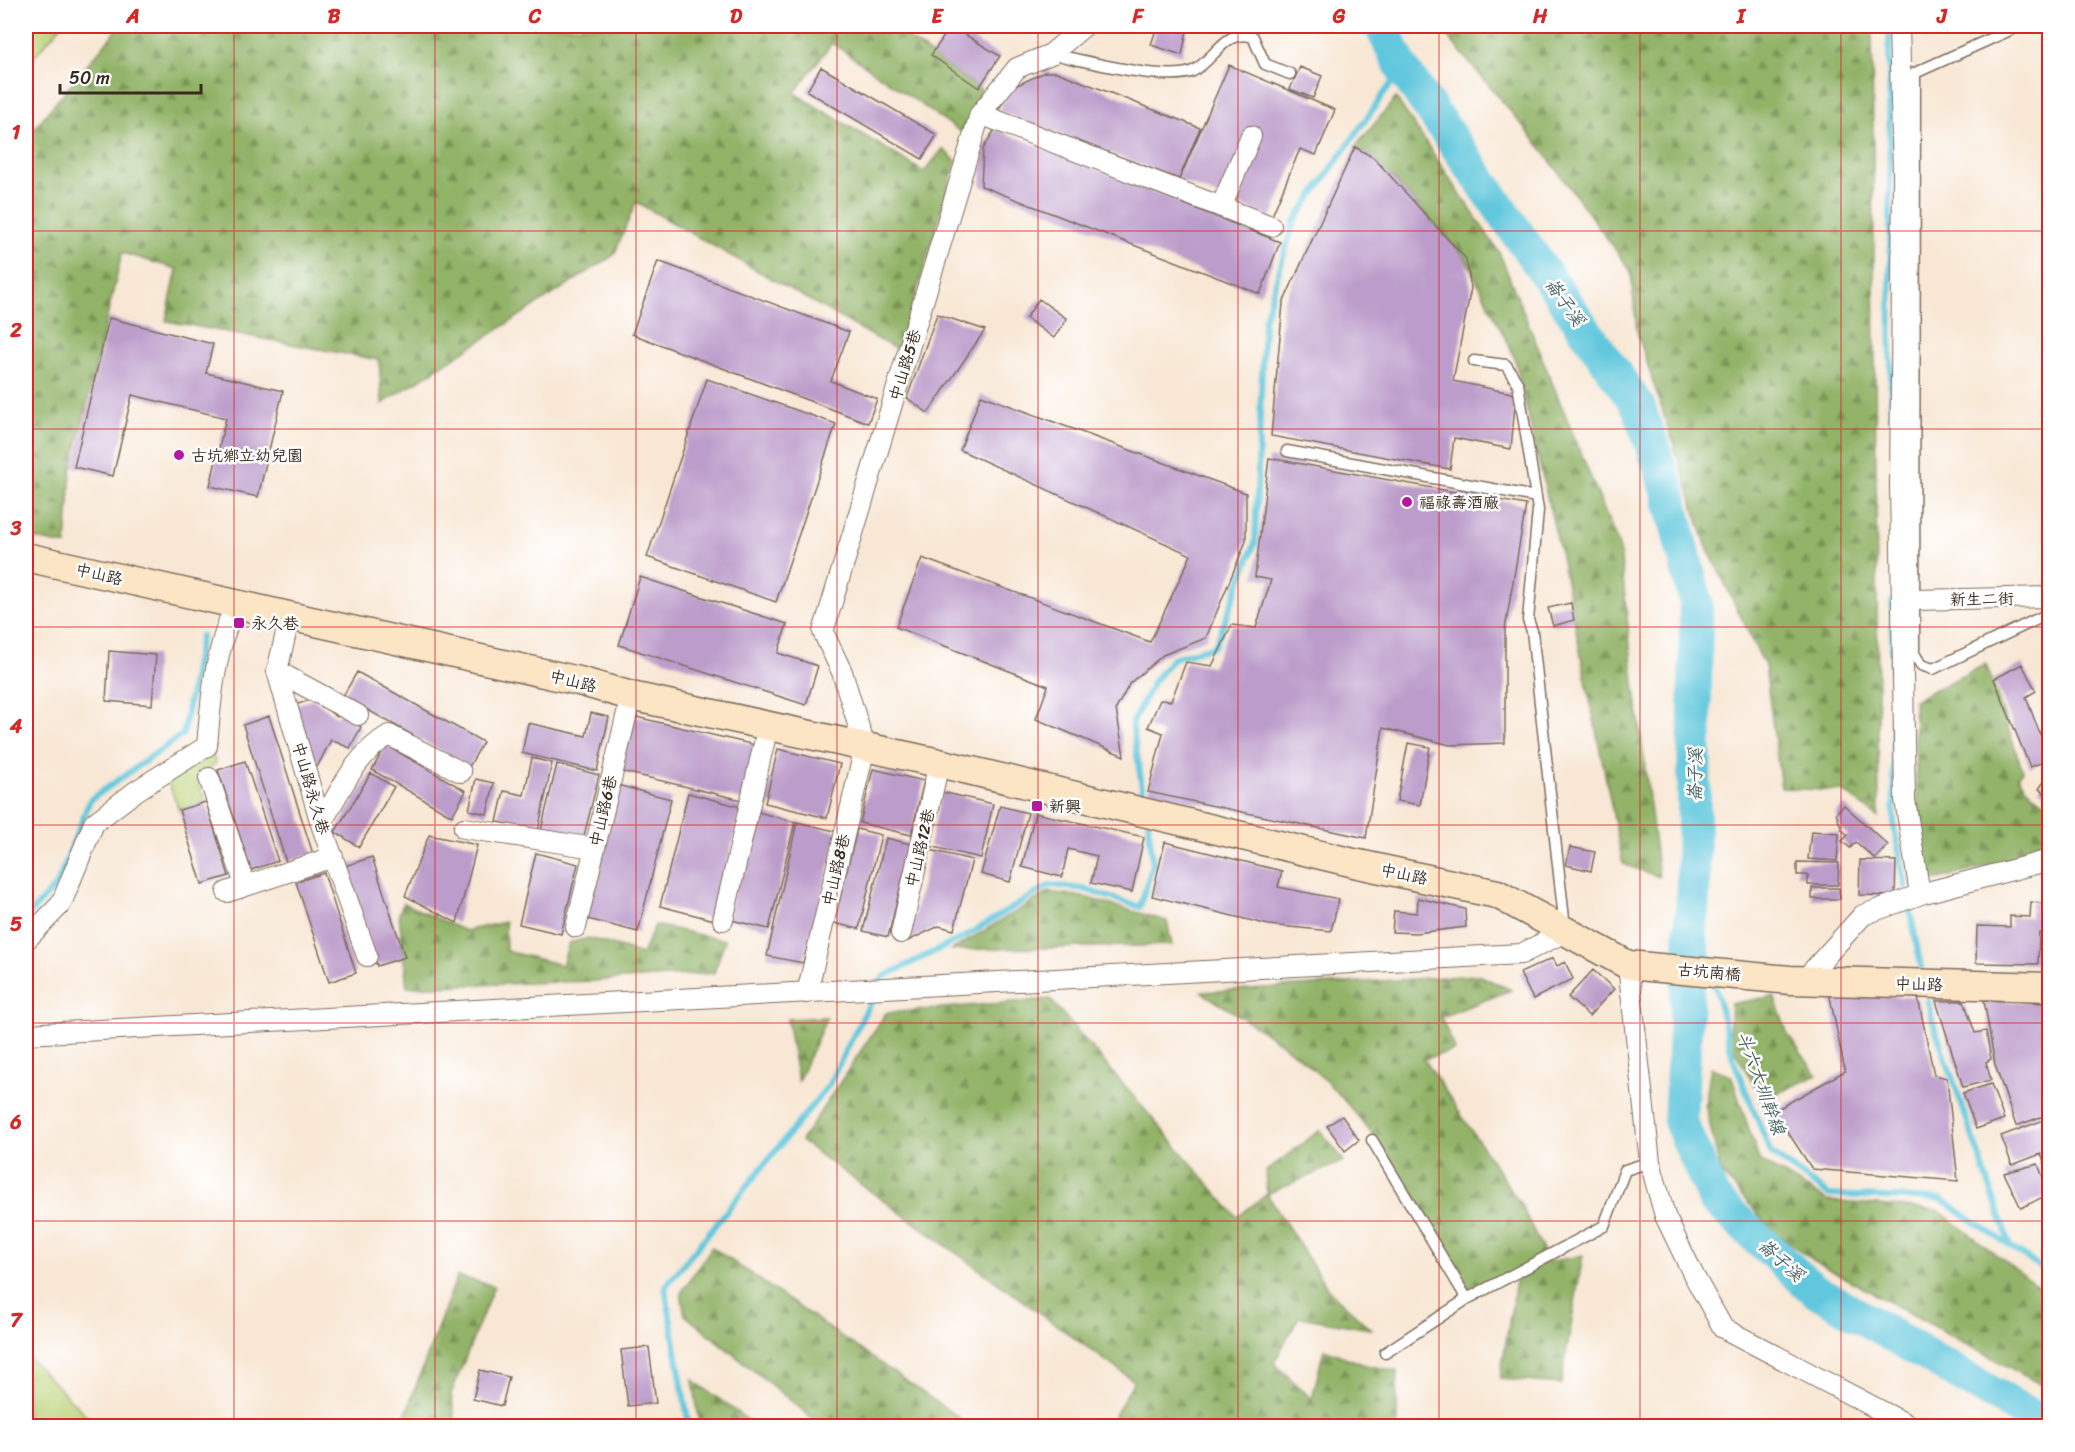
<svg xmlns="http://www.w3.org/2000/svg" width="2075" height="1452" viewBox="0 0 2075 1452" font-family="Sriracha,'LXGW WenKai TC',sans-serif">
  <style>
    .grass { fill: #b9d176; stroke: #7a7e4a; stroke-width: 1.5 }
    .forest { fill: url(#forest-firs); stroke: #666e42; stroke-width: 1.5 }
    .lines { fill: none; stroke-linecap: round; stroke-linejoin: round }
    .stream { stroke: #60c7dd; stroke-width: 6 }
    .river { stroke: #60c7dd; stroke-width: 34 }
    .building { fill: #bc9cca }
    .service-casing { stroke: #7d6c5e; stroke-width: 13 }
    .minor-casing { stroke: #7d6c5e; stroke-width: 22 }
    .secondary-casing { stroke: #7d6c5e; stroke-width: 31 }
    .service { stroke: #fff; stroke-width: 10 }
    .minor { stroke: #fff; stroke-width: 20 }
    .secondary { stroke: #fce5c4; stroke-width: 28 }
    .grid { fill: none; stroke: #d62828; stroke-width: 1.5; stroke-opacity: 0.55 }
    .poi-dot { fill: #b5179e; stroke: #fff; stroke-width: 2 }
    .labels { text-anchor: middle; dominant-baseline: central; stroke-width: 5; stroke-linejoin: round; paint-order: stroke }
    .street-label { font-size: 16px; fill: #3b2a1e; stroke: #fff }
    .poi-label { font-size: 16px; fill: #3b2a1e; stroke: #fff; text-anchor: start }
    .water-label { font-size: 18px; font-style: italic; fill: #486161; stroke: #fff }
    .neatline { fill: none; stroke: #d62828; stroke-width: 2 }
    .grid-label { font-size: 20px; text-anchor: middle; font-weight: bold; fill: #d62828 }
  </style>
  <defs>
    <pattern id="forest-firs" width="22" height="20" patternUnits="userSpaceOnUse" patternTransform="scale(1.5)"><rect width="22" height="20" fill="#92b367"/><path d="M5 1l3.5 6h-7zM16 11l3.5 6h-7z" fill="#789254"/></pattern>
  </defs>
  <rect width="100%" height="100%" fill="#fff"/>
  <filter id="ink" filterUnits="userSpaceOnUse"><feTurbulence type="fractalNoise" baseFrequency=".0167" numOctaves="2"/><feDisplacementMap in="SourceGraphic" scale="12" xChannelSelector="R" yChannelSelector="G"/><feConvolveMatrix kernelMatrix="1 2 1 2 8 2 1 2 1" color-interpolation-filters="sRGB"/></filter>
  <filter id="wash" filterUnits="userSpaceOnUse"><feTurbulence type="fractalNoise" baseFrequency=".008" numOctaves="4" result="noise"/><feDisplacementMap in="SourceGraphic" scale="24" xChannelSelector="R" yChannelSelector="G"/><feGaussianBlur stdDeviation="1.35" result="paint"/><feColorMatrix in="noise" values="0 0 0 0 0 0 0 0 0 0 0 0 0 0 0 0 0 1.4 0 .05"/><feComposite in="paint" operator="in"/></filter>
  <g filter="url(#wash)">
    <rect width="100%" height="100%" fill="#f8e7d4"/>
    <path class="grass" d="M 26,26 L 61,26 L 26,66 Z
      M 211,751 L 216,763 L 197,780 L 206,802 L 179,810 L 168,782 Z
      M 26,1355 L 97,1426 L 26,1426 Z"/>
    <path class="forest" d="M 120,26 L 891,26 L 987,94 L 961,132 L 832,43 L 794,93 L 924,172 L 943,149 L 956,161 L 899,351 L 636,202 L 614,255 L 382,404 L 379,360 L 166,321 L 177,269 L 122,253 L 71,472 L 66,545 L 26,537 L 26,138 Z
      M 1439,26 L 1872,26 L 1879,818 L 1843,791 L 1781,788 L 1765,666 L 1706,545 L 1637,332 L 1631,271 L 1538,144 Z
      M 1396,98 L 1499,252 L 1620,549 L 1632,665 L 1659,877 L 1623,864 L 1560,551 L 1514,356 L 1466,259 L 1374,158 L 1355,147 Z
      M 1986,664 L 2023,771 L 2018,776 L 2033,795 L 2049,805 L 2049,850 L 1928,882 L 1917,799 L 1914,700 Z
      M 1049,892 L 1084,897 L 1167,921 L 1172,945 L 952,950 Z
      M 403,903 L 465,931 L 505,922 L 506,951 L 562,965 L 569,943 L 589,938 L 642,954 L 655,925 L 725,940 L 714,973 L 594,981 L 407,987 L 399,914 Z
      M 1478,975 L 1511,990 L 1441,1017 L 1455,1050 L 1424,1059 L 1521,1205 L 1549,1262 L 1583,1255 L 1561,1384 L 1500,1379 L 1516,1280 L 1505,1274 L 1472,1298 C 1426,1218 1384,1133 1314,1070 C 1283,1041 1237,1015 1201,992 Z
      M 1774,996 L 1788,1035 L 1817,1075 L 1763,1100 L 1729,1041 L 1731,1004 Z
      M 1050,999 L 1237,1217 L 1267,1194 L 1265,1172 L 1320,1130 L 1344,1161 L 1267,1194 L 1329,1291 L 1371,1329 L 1299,1317 L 1274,1363 L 1312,1399 L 1324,1349 L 1365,1365 L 1397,1371 L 1397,1426 L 1109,1426 L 1134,1381 L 801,1141 L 886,1013 Z
      M 827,1017 L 798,1081 L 787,1019 Z
      M 1711,1068 L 1731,1075 L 1759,1160 L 1828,1201 L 1938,1210 L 2049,1295 L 2049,1389 L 1814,1261 L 1773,1231 L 1721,1173 L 1705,1104 Z
      M 712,1247 L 971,1426 L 822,1426 L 685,1315 L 681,1293 Z
      M 457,1276 L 494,1286 L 451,1394 L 456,1426 L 401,1426 Z
      M 693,1380 L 756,1426 L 700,1426 Z"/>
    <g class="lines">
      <path class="stream" d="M 1889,26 L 1891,418
        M 1892,602 L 1894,828 L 1906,887
        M 1145,806 L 1132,723 L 1154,681 L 1173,658 L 1215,646 L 1255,543 L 1264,321 L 1294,222 L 1402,68
        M 1693,892 L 1711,965
        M 1910,910 L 1921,967
        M 26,918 L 57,884 L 90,800 L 183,734 L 201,636
        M 1714,981 L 1733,1059 L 1771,1153 L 1829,1195 L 1941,1199 L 2050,1274
        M 1928,1001 L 1932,1019 L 2010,1245
        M 689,1426 L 665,1287 L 828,1086 L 883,977 L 964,937 L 1050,885 L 1084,889 L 1140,907 L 1153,864 L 1148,822"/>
      <path class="river" d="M 1381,26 L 1402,68 L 1638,406 L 1668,491 L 1696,603 L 1693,892 L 1680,1121 L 1714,1199 L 1813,1289 L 2048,1426"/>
    </g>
    <g id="blocks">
      <path class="building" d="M 951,26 L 1000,56 L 979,88 L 931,55 Z
        M 1157,26 L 1188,26 L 1182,55 L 1151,45 Z
        M 1229,65 L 1335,110 L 1316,155 L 1300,149 L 1271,218 L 1179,180 Z
        M 821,67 L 937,135 L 922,159 L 807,91 Z
        M 1300,67 L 1322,76 L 1313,98 L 1290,89 Z
        M 1045,72 L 1057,72 L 1200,128 L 1179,179 L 998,111 L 1011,88 Z
        M 995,129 L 1280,242 L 1260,294 L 981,186 L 983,149 Z
        M 1355,147 L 1374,158 L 1466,259 L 1471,288 L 1453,381 L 1516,394 L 1511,449 L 1454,438 L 1450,469 L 1271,436 L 1283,303 Z
        M 658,261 L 849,332 L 831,381 L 877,399 L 868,423 L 632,334 Z
        M 1039,299 L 1067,319 L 1054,338 L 1026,318 Z
        M 937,314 L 985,330 L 928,413 L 907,398 Z
        M 109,318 L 213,344 L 206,373 L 283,391 L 258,497 L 210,486 L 226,418 L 132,395 L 113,476 L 74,467 Z
        M 707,379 L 836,424 L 776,602 L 647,557 Z
        M 981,395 L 1246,493 L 1246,541 L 1206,638 L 1163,655 L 1130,683 L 1116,709 L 1124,756 L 1036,719 L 1048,686 L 896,627 L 922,558 L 1150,642 L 1191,555 L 960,450 Z
        M 1269,458 L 1526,505 L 1505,629 L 1505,743 L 1450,745 L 1383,728 L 1366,838 L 1148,792 L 1163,733 L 1148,727 L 1160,700 L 1171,701 L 1186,662 L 1212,666 L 1232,625 L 1256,628 L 1271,580 L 1255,577 Z
        M 640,577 L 787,624 L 778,653 L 818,666 L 806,705 L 619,645 Z
        M 1571,603 L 1574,620 L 1553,626 L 1548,608 Z
        M 109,651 L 156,655 L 152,705 L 106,701 Z
        M 2022,664 L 2036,691 L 2026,697 L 2041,737 L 2049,733 L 2049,760 L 2030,767 L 1994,679 Z
        M 357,672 L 483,742 L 469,767 L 343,696 Z
        M 2049,692 L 2049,724 L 2048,725 L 2044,694 Z
        M 313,699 L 337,717 L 341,712 L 361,727 L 350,748 L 331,740 L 314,773 L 292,706 Z
        M 591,713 L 609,717 L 597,771 L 522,753 L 528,723 L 586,736 Z
        M 269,716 L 313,854 L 286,862 L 243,725 Z
        M 632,716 L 755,745 L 742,800 L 620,771 Z
        M 1408,743 L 1430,747 L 1420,805 L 1397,801 Z
        M 386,745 L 466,791 L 452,816 L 372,770 Z
        M 778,749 L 840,764 L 827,818 L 765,803 Z
        M 532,758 L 552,763 L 538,831 L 497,822 L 504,791 L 524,795 Z
        M 245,761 L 278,861 L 251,870 L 218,770 Z
        M 557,764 L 599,775 L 583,840 L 541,830 Z
        M 873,769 L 924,781 L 911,835 L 860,823 Z
        M 371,773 L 394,787 L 359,847 L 335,832 Z
        M 2049,774 L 2049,796 L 2039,789 Z
        M 476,779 L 494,783 L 487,814 L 469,810 Z
        M 617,785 L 671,799 L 638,932 L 584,918 Z
        M 942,792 L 993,804 L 981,858 L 929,846 Z
        M 688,793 L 741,807 L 714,920 L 660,906 Z
        M 206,802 L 229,876 L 202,884 L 179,810 Z
        M 1844,805 L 1888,845 L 1875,859 L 1856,842 L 1850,848 L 1842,841 L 1848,835 L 1842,830 L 1836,813 Z
        M 1000,806 L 1028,813 L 1010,882 L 981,874 Z
        M 754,811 L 795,822 L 769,929 L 727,919 Z
        M 1035,813 L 1144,837 L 1132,892 L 1091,883 L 1097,856 L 1068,849 L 1062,877 L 1022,867 Z
        M 797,822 L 839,832 L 803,963 L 767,956 Z
        M 857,829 L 881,835 L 859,929 L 834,923 Z
        M 1811,831 L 1839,833 L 1837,861 L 1808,859 Z
        M 429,835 L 477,845 L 457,923 L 405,896 Z
        M 886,838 L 911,844 L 888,937 L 863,931 Z
        M 1165,842 L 1282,871 L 1278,887 L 1339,899 L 1331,931 L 1269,925 L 1152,896 Z
        M 1570,847 L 1595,852 L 1591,871 L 1566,865 Z
        M 930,850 L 972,860 L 954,930 L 939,926 L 908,941 Z
        M 536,853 L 578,864 L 561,934 L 519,924 Z
        M 372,857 L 405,957 L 377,966 L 345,866 Z
        M 1860,860 L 1896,861 L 1895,896 L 1859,895 Z
        M 1797,862 L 1839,863 L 1838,885 L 1808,885 L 1808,875 L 1797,875 Z
        M 324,873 L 356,973 L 329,982 L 296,882 Z
        M 1812,888 L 1839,888 L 1840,899 L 1812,899 Z
        M 1418,898 L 1465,909 L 1466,927 L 1416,933 L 1392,932 L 1394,911 L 1417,913 Z
        M 2031,902 L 2049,904 L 2049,934 L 2039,933 L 2038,964 L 1976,963 L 1977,926 L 2010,927 L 2010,916 L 2030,917 Z
        M 1553,958 L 1557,966 L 1565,962 L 1573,979 L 1533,999 L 1520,973 Z
        M 1593,970 L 1614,989 L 1589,1016 L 1568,997 Z
        M 1829,992 L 1918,998 L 1934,1075 L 1947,1078 L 1958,1181 L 1812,1169 L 1774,1111 L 1845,1071 Z
        M 1984,1000 L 2049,1003 L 2049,1114 L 2016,1126 L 1995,1065 Z
        M 1936,1001 L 1964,1001 L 1975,1033 L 1986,1031 L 1991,1059 L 1986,1062 L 1991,1080 L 1963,1087 Z
        M 1991,1084 L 2004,1119 L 1976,1129 L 1963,1093 Z
        M 1342,1116 L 1359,1140 L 1345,1151 L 1327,1126 Z
        M 2049,1118 L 2049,1175 L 2041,1154 L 2012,1165 L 2001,1136 Z
        M 2038,1164 L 2049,1194 L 2021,1208 L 2004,1173 Z
        M 649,1347 L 656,1403 L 628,1406 L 621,1350 Z
        M 480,1370 L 509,1377 L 502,1406 L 473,1399 Z"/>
    </g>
  </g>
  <g filter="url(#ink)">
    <use href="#blocks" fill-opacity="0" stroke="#7d6c5e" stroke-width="1.5"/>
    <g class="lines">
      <defs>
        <path id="service" d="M 2019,26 L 1915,73 L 1914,653 L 1921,665 L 1933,669 L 2050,613
          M 1052,54 C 1082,60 1167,83 1193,71 C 1215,60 1225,27 1253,37 L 1265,64 L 1290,74
          M 1474,361 L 1506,365 L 1518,384 L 1536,497
          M 1287,451 L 1536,497 L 1538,510 L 1528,620 L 1532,631 L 1565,928
          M 1372,1140 L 1467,1299
          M 1385,1353 L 1467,1299 L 1604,1226 L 1625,1170 L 1650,1162"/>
        <path id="minor" d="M 1899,26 L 1903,175 L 1900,485 L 1905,800 L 1920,894
          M 980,114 L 1271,226
          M 1221,207 L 1251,136
          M 1914,600 L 2050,597
          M 290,616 L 277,671 L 321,824 L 367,956
          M 277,671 L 358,715
          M 209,778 L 245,885
          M 321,824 C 340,791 356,754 389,735 L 461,772
          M 464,828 L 594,848
          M 227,892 L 333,857
          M 723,920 L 768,726
          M 576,927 L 631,696
          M 901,933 L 939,763
          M 26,940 L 61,904 L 94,823 L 136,791 L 207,746 C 211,698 215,650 235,606
          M 1628,965 L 1650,1162 L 1665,1216 L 1694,1276 L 1723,1328 L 1910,1426
          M 1806,978 L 1863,915 L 1924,893 L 2050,860
          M 807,993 L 865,747 L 842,672 L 823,632 L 980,114 L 1017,68 L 1051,54 L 1084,26
          M 26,1034 L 1521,954 L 1565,932"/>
        <path id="secondary" d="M 26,557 L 579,681 L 631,696 L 939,763 L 1354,863 L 1497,894 L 1628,965 L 1790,980 L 2050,987"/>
      </defs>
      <use href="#service" class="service-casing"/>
      <use href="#minor" class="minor-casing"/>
      <use href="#secondary" class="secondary-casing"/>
      <use href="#service" class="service"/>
      <use href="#minor" class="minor"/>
      <use href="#secondary" class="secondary"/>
    </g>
  </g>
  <path class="grid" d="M 234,26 L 234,1426M 435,26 L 435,1426M 636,26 L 636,1426M 837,26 L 837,1426M 1038,26 L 1038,1426M 1238,26 L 1238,1426M 1439,26 L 1439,1426M 1640,26 L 1640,1426M 1841,26 L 1841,1426M 26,231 L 2050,231M 26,429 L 2050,429M 26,627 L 2050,627M 26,825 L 2050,825M 26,1023 L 2050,1023M 26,1221 L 2050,1221"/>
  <g class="poi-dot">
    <circle cx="179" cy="455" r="6"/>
    <circle cx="1407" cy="502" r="6"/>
    <rect x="233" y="617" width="12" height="12" rx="3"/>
    <rect x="1031" y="800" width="12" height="12" rx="3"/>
  </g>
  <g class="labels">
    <g class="street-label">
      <text transform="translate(905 365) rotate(-73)">中山路5巷</text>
      <text transform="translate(99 574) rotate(13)">中山路</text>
      <text transform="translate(1982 599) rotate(-1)">新生二街</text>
      <text transform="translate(573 681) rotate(14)">中山路</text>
      <text transform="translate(311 788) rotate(74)">中山路永久巷</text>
      <text transform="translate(603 811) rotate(-77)">中山路6巷</text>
      <text transform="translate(920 848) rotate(-77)">中山路12巷</text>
      <text transform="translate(836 870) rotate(-77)">中山路8巷</text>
      <text transform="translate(1404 874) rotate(12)">中山路</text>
      <text transform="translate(1709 972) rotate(5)">古坑南橋</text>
      <text transform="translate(1919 984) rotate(2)">中山路</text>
    </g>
    <g class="poi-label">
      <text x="191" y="455">古坑鄉立幼兒園</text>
      <text x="1419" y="502">福祿壽酒廠</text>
      <text x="251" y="623">永久巷</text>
      <text x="1049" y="806">新興</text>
    </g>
    <g class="water-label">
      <text transform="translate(1565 302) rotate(55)">崙子溪</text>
      <text transform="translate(1695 775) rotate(-89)">崙子溪</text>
      <text transform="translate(1761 1083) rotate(70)">斗六大圳幹線</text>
      <text transform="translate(1781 1260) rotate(42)">崙子溪</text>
    </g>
  </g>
  <rect width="2075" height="1452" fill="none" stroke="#fff" stroke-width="66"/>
  <path d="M60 84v9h141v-9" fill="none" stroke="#3b2a1e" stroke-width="3"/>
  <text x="69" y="84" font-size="18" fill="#3b2a1e" stroke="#ffffff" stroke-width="4.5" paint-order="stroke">50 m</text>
  <rect x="33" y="33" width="2009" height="1386" class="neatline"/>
  <g class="grid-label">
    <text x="133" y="23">A</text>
    <text x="334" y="23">B</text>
    <text x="535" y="23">C</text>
    <text x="736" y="23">D</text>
    <text x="937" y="23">E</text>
    <text x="1138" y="23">F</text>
    <text x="1339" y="23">G</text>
    <text x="1540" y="23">H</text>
    <text x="1741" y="23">I</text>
    <text x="1942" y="23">J</text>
    <text x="16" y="139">1</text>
    <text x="16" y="337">2</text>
    <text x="16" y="535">3</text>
    <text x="16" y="733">4</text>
    <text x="16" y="931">5</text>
    <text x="16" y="1129">6</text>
    <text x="16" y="1327">7</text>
  </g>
</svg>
